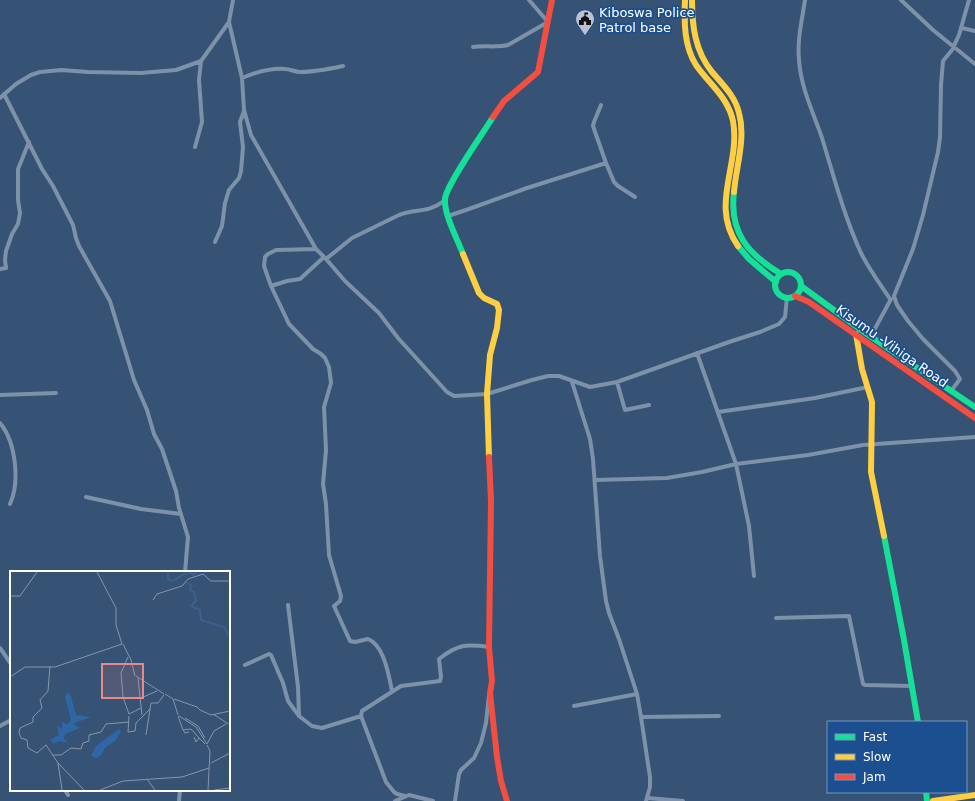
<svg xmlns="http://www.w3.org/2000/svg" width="975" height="801" viewBox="0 0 975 801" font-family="'DejaVu Sans',sans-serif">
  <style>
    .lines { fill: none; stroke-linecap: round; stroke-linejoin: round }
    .street { stroke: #7d92a8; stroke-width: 4 }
    .fast { stroke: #16e098; stroke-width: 6 }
    .slow { stroke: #ffcf43; stroke-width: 6 }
    .jam { stroke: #f24e42; stroke-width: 6 }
    .labels { text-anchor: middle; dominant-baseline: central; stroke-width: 3.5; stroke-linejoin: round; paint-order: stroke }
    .poi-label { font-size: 13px; fill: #fff; stroke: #1b4f8f; text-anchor: start }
    .street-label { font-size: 13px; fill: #fff; stroke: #1b4f8f }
    .inset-river { fill: none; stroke: #3b618d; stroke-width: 2 }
    .inset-road { fill: none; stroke: #8697ac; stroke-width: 1 }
    .view { fill: #e88989; fill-opacity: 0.15; stroke: #e88989; stroke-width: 2 }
    .inset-edge { fill: none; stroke: #fff; stroke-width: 2 }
  </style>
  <rect width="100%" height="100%" fill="#365274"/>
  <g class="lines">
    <path class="street" d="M 233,0 L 229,22 L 242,78 L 244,110 L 251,135 L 316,249 L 326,259 L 345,281 L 379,313 L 398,338 L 447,392 L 454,396 L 487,394 L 532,380 L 548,376 L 559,376 L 590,387 L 617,382 L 729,342 L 760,332 L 779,324 L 785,317 L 787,297
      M 805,0 C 802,20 797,40 799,60 C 801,88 813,112 822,138 C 834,177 844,216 861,253 C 869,269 880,284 890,299
      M 901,0 L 933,30 L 975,64
      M 962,28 L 975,31
      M 473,47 C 484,45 496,48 508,45 L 548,22 L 529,0
      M 242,78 C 256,72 270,68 285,69 C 290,69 295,72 300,72 C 314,72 329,69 343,66
      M 4,94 L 42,169 L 53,186 L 73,225 L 76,238 L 79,246 L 110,301 L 134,380 L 147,410 L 154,434 L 162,449 L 176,491 L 179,508 L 188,537 L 185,572
      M 0,98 L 16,84 L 31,75 L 40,72 L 61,70 L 88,72 L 141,73 L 176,70 L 201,61 L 229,22
      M 195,147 L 202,122 L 199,80 L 201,61
      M 606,163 L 614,182 L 618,186 L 635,197
      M 448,216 L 469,209 L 527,188 L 606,163 L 593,126 L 594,122 L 601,105
      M 215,242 L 222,226 L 225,203 L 229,190 L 239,178 L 241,171 L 243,147 L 240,122 L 244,111
      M 316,249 L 276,250 L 268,254 L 265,257 L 264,266 L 271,286 L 289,324 L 313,349 L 321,354 L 325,358 L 329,367 L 331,383 L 324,407 L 326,450 L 323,484 L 326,504 L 329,555 L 341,596 L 340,601 L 334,606 L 350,641 L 355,642 L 368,639 C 384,645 389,676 392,691
      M 326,259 L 352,238 L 399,215 C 418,208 428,214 445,200
      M 0,269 L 6,268 L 5,260 L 6,251 L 12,234 L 18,224 L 20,213 L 18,200 L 18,169 L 29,142
      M 271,286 L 287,281 L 300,279 L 324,257
      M 871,336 L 891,299
      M 697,353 L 736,464 L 749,526 L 754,576
      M 572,382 L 590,439 L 593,459 L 600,556 L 606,601 L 609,613 L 619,639 L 637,694 L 641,717 L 650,777 L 650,787 L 646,801
      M 617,382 L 625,410 L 649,405
      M 951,391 L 960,379 L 955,371 L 923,339 L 908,321 L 897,305 L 894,296 L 913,249 L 923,215 L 938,152 L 940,137 L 941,85 L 943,61 L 952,50 L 959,35 L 969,0
      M 0,395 L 56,393
      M 718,412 L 815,398 L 868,387
      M 0,423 C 16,442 20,482 10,504
      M 595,480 L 667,478 L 702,472 L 736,464 L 808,455 L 863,445 L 975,437
      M 86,497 L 141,509 L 181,514
      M 288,605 L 298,687 L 299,715
      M 776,618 L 849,616 L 863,684 L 865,685 L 912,686
      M 0,648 L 11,664
      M 245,665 L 269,654 L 271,655 L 283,683 L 288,701 L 299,716 L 312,726 L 322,728 L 361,716
      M 574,706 L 637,694
      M 641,717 L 719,716
      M 0,726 L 11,720
      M 65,790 L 68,795
      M 405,796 L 397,794 L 394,792 L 386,782 L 361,716 L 362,711 L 401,686 L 440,681 L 441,677 L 439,659 C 458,644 466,644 489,647
      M 647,798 L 683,801
      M 179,801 L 180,790
      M 395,801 L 409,795 L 433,801
      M 455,801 L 459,774 L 461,770 L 474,758 L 481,743 L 486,723 L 489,695"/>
    <path class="fast" d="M 734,192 C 729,233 748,254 781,274
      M 738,246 L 749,259 L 776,282
      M 463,254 C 457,238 444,215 445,199 C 446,185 484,132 493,117
      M775 285a13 13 0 1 1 26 0a13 13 0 1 1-26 0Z
      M 801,286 L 864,332 L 975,407
      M 884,536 L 904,640 L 918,722
      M 926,792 L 927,801"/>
    <path class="slow" d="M 685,0 C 684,22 684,46 696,65 C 709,84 728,97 733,121 C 741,164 709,205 738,246
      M 692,0 C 692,26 695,51 712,72 C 723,85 735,96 739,113 C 746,138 736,167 734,192
      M 463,254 L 479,293 L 484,298 L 497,304 L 499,310 L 497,328 L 490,355 L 487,394 L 489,457
      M 856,334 L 862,369 L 872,402 L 871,472 L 884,536
      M 933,801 L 975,795"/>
    <path class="jam" d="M 493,117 L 504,101 L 538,72 L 552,0
      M 795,296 L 809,302 L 975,418
      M 489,457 L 491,501 L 489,647 L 492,681 L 490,693 L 497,757 L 501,781 L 507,801"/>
  </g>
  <defs>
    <symbol id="civic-pin" viewBox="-11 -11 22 30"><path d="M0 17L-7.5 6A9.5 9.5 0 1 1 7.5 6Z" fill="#b9c2ce" stroke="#1b4f8f"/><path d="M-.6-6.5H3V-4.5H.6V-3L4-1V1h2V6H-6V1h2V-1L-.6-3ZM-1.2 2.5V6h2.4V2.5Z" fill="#111"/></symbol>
  </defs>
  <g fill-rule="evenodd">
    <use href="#civic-pin" x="574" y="8" width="22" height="30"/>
  </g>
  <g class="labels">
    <g class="poi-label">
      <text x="599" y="12">Kiboswa Police<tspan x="599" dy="15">Patrol base</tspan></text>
    </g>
    <g class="street-label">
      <text transform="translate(892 346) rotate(35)">Kisumu -Vihiga Road</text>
    </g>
  </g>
  <g transform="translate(10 571)">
    <rect width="220" height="220" fill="#365274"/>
    <path d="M 57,121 L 61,125 L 66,144 L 81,146 L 63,153 L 70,157 L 55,163 L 54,168 L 58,172 L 49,170 L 44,173 L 40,169 L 49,164 L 47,154 L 52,158 L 52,150 L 57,154 L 61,149 L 55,126 ZM 109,158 L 111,161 L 105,170 L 95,177 L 92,183 L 87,187 L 81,185 L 86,175 Z" fill="#2f66a5"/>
    <path class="inset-river" d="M 158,1 L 158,8 L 163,10 L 174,3 L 182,2 L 183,4 L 187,1M 177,12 L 181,14 L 180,19 L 184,21 L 186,30 L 181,35 L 190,39 L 191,49 L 214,56 L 220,66"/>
    <path class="inset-road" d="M 87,1 L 106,37 L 106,54 L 112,73M 0,25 L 10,25 L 27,1M 143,29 L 147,23 L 172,15 L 178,8 L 193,3 L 201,10 L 220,10M 113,73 L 121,89 L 125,105M 118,86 L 111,102 L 113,126 L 119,143 L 131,137M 40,95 L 38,120 L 30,129 L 32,137 L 23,146 L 23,151 L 10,157 L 9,162 L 11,167 L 17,169 L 18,177 L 27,182 L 36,174 L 48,192 L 52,219M 126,105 L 154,123M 0,106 L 15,96 L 45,96 L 112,73M 128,107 L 132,144M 155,123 L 163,128 L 168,144M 131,127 L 147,120M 164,128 L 187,136 L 190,139 L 201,144 L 220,140M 203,143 L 220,154M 119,145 L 118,161 L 125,160 L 126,152 L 140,138M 168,145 L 173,159 L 175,162 L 179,161M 169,145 L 186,156 L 197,173M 175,147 L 188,155 L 195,167M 173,159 L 181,158 L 190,168M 136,164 L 141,132 L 148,132 L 154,124M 184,166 L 186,171 L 189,167 L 195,173M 197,173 L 204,160 L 216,153M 197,174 L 200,180 L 198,219M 43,184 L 51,184 L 61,177 L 71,178 L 73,172 L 79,170 L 79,164 L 91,161 L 96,153 L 119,151M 48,192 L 74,219M 201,192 L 220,182M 137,208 L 145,219M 90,219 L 113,210 L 172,206 L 199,197M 204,219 L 220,217"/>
    <path class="view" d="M 92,93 L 133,93 L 133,127 L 92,127 Z"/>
    <rect width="220" height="220" class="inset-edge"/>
  </g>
  <rect x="827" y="721" width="140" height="72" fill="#1b4f8f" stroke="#7695bc"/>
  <rect x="835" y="734" width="20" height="6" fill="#16e098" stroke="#7695bc"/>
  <text x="863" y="741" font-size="12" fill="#ffffff">Fast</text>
  <rect x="835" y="754" width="20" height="6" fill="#ffcf43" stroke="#7695bc"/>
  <text x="863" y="761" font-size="12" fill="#ffffff">Slow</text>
  <rect x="835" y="774" width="20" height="6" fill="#f24e42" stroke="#7695bc"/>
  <text x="863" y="781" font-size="12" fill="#ffffff">Jam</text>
</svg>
